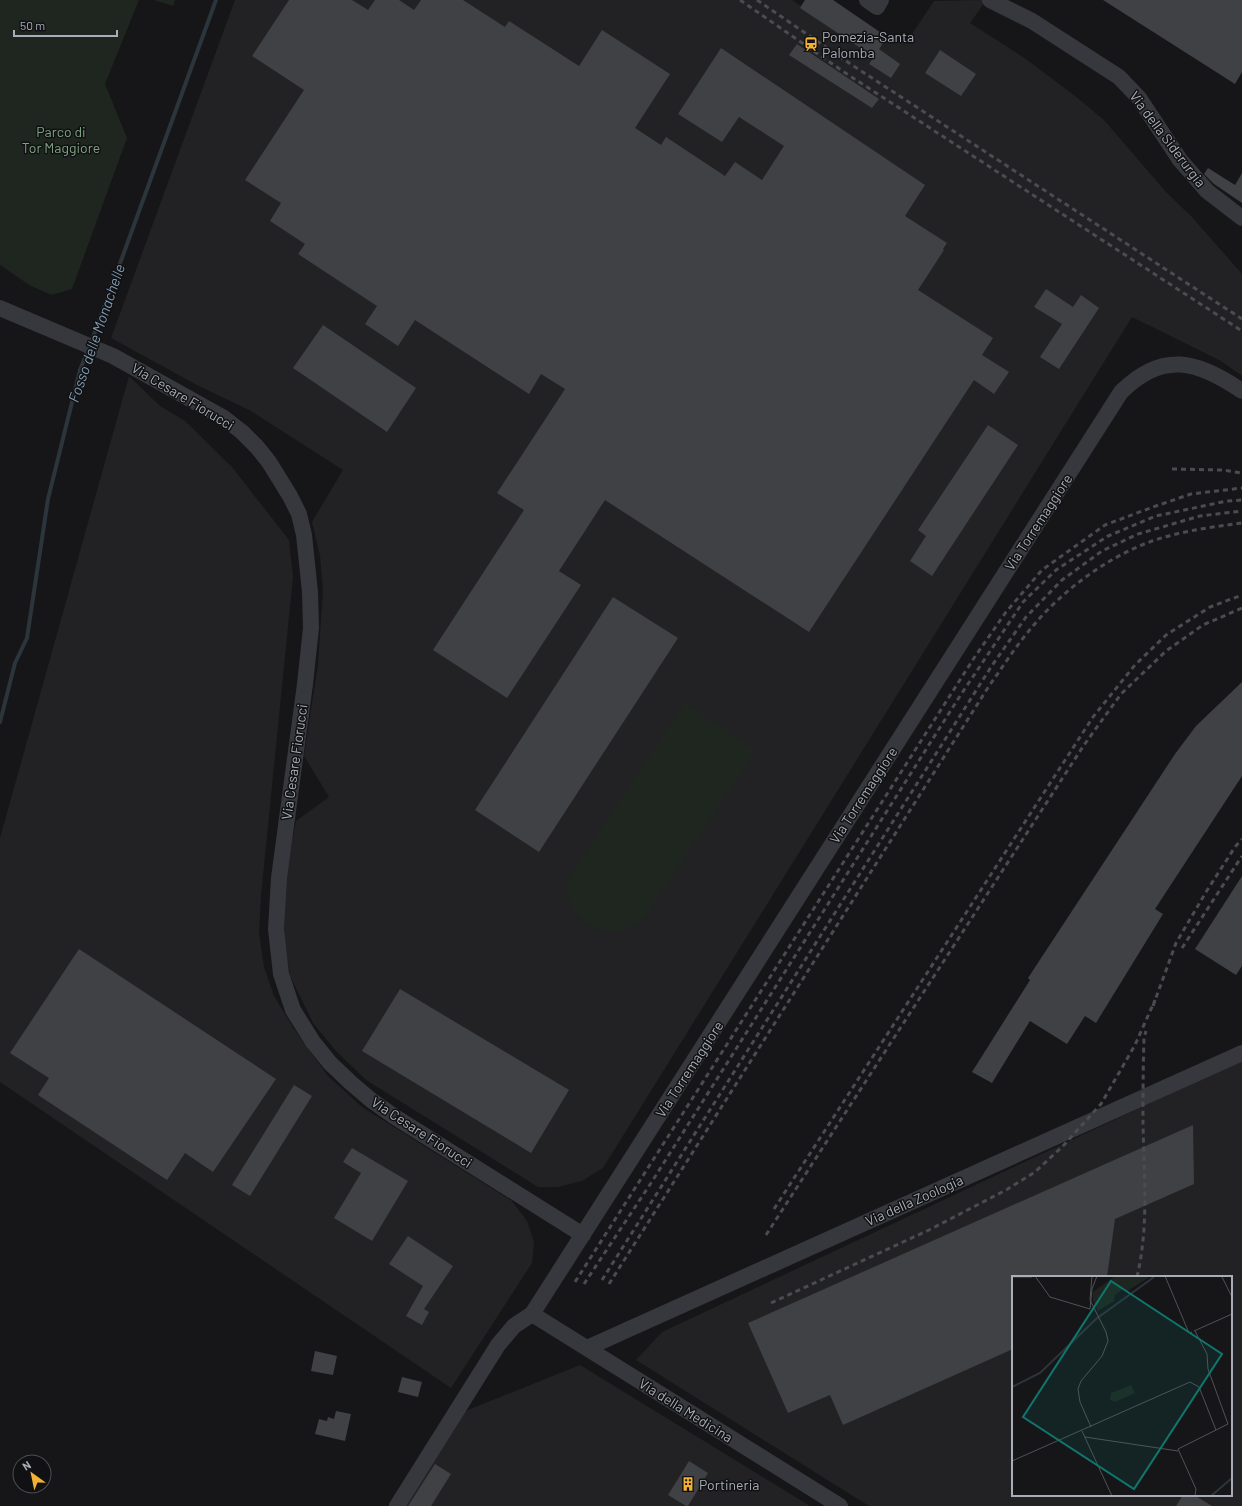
<svg xmlns="http://www.w3.org/2000/svg" width="1242" height="1506" viewBox="0 0 1242 1506" font-family="Barlow,sans-serif">
  <style>
    .built { fill: #222225; fill-rule: evenodd }
    .green { fill: #1e261f }
    .lines { fill: none; stroke-linecap: round; stroke-linejoin: round }
    .stream { stroke: #2c353c; stroke-width: 4 }
    .building { fill: #404145 }
    .minor { stroke: #37383d; stroke-width: 16 }
    .rail { stroke: #4a4c52; stroke-width: 3; stroke-dasharray: 5 4; stroke-linecap: butt }
    .labels { text-anchor: middle; dominant-baseline: central; stroke-width: 3; stroke-linejoin: round; paint-order: stroke }
    .poi-label { font-size: 14px; fill: #a8adb8; stroke: #111113; text-anchor: start }
    .park-label { font-size: 14px; fill: #7fa381; stroke: #111113 }
    .street-label { font-size: 14px; fill: #a8adb8; stroke: #111113 }
    .water-label { font-size: 15px; font-style: italic; fill: #7f9bb3; stroke: #111113 }
    .inset-river { fill: none; stroke: #2c353c; stroke-width: 2 }
    .inset-road { fill: none; stroke: #505258; stroke-width: 1 }
    .view { fill: #0f766e; fill-opacity: 0.15; stroke: #0f766e; stroke-width: 2 }
    .inset-edge { fill: none; stroke: #a8adb8; stroke-width: 2 }
  </style>
  <rect width="100%" height="100%" fill="#161618"/>
  <path class="built" d="M 235,0 L 792,0 L 801,6 L 805,0 L 833,0 L 897,43 L 902,36 L 908,40 L 934,1 L 982,0 L 985,2 L 970,23 L 1026,59 L 1075,96 L 1104,120 L 1166,192 L 1191,216 L 1242,274 L 1242,376 L 1221,361 L 1132,317 L 603,1168 L 582,1181 L 558,1187 L 538,1187 L 366,1080 L 335,1050 L 313,1023 L 290,976 L 284,936 L 285,877 L 296,821 L 329,797 L 304,756 L 318,664 L 323,591 L 320,556 L 312,522 L 343,470 L 251,411 L 197,385 L 111,338 Z
    M 129,376 L 160,406 L 185,421 L 232,467 L 289,540 L 293,577 L 261,895 L 259,933 L 264,967 L 274,996 L 294,1029 L 328,1076 L 362,1107 L 512,1201 L 527,1221 L 534,1242 L 532,1263 L 451,1388 L 0,1082 L 0,838 Z
    M 1242,1060 L 1242,1506 L 869,1506 L 636,1360 L 662,1332 ZM 1013,1277 L 1231,1277 L 1231,1495 L 1013,1495 Z
    M 580,1365 L 810,1506 L 401,1506 L 458,1414 Z"/>
  <path class="green" d="M 0,0 L 139,0 L 105,84 L 127,138 L 72,289 L 52,295 L 31,286 L 0,265 Z
    M 154,0 L 175,0 L 173,6 Z
    M 685,702 L 756,751 L 645,918 C 639,922 633,927 626,929 C 603,937 583,928 572,907 C 569,902 567,894 567,889 C 567,884 570,878 571,874 Z"/>
  <g class="lines">
    <path class="stream" d="M 91,343 L 216,0
      M 0,722 L 15,663 L 27,638 L 48,499 L 80,370 L 88,350"/>
  </g>
  <path class="building" d="M 289,0 L 352,0 L 368,10 L 375,0 L 399,0 L 414,10 L 421,0 L 463,0 L 505,27 L 509,21 L 579,66 L 602,30 L 670,74 L 635,128 L 661,145 L 666,137 L 725,176 L 735,162 L 762,180 L 784,146 L 739,117 L 722,142 L 678,114 L 721,48 L 925,185 L 905,216 L 947,243 L 943,249 L 944,250 L 918,290 L 993,338 L 982,355 L 1009,372 L 994,394 L 974,380 L 809,632 L 605,500 L 559,571 L 581,585 L 507,698 L 433,650 L 524,510 L 497,493 L 565,389 L 541,374 L 529,394 L 415,320 L 398,346 L 365,324 L 377,306 L 298,254 L 305,244 L 270,221 L 281,203 L 245,180 L 304,90 L 252,56 Z
    M 805,0 L 833,0 L 887,37 L 874,57 L 800,8 Z
    M 1103,0 L 1242,0 L 1242,72 L 1235,84 Z
    M 797,44 L 879,99 L 872,108 L 789,55 Z
    M 879,49 L 900,64 L 891,78 L 869,64 Z
    M 940,50 L 976,74 L 961,96 L 925,73 Z
    M 1208,168 L 1235,185 L 1242,173 L 1242,203 L 1214,184 L 1204,174 Z
    M 1046,289 L 1073,307 L 1081,295 L 1099,308 L 1059,369 L 1040,357 L 1062,324 L 1034,307 Z
    M 323,325 L 416,388 L 387,432 L 293,368 Z
    M 988,425 L 1018,445 L 932,576 L 910,561 L 926,536 L 918,530 Z
    M 613,597 L 678,638 L 539,852 L 475,810 Z
    M 1242,682 L 1242,776 L 1155,909 L 1163,914 L 1096,1023 L 1085,1016 L 1067,1044 L 1030,1021 L 992,1083 L 972,1072 L 1030,980 L 1028,978 L 1175,754 L 1196,726 Z
    M 1242,876 L 1242,966 L 1236,975 L 1195,949 Z
    M 79,949 L 276,1079 L 213,1172 L 185,1153 L 167,1180 L 38,1095 L 49,1078 L 10,1053 Z
    M 400,989 L 569,1090 L 531,1153 L 362,1051 Z
    M 294,1085 L 312,1096 L 250,1196 L 232,1185 Z
    M 1193,1125 L 1194,1184 L 1115,1219 L 1107,1277 L 1013,1277 L 1013,1349 L 843,1425 L 830,1395 L 788,1413 L 748,1323 Z
    M 352,1148 L 408,1181 L 372,1241 L 334,1218 L 361,1173 L 343,1162 Z
    M 408,1236 L 453,1266 L 424,1309 L 429,1312 L 422,1325 L 406,1316 L 423,1286 L 389,1264 Z
    M 315,1351 L 337,1356 L 333,1375 L 311,1371 Z
    M 402,1377 L 422,1382 L 418,1397 L 398,1392 Z
    M 336,1411 L 351,1414 L 345,1441 L 315,1434 L 319,1419 L 327,1421 L 328,1417 L 334,1419 Z
    M 689,1461 L 708,1473 L 688,1506 L 686,1506 L 668,1495 Z
    M 435,1464 L 451,1474 L 431,1506 L 408,1506 Z
    M 1183,1495 L 1194,1495 L 1212,1506 L 1176,1506 Z"/>
  <g class="lines">
    <path class="minor" d="M 867,0 L 877,7 L 881,0
      M 990,0 L 1032,21 L 1119,77 L 1139,98 L 1180,160 L 1207,191 L 1242,218
      M 0,308 L 113,356 L 224,418 L 242,432 L 257,447 L 269,462 L 290,496 L 299,514 L 304,535 L 310,592 L 311,628 L 305,684 L 279,878 L 276,929 L 281,974 L 293,1010 L 313,1042 L 330,1063 L 351,1083 L 371,1100 L 395,1117 L 583,1235
      M 532,1314 L 840,1506
      M 587,1348 L 1242,1053
      M 397,1506 L 498,1345 L 514,1326 L 532,1314 L 1121,392 C 1163,350 1198,361 1242,391"/>
    <path class="rail" d="M 740,0 L 847,74 L 1242,331
      M 757,0 L 852,65 L 1242,319
      M 1172,469 L 1222,470 L 1242,473
      M 1182,948 L 1242,856
      M 1153,1006 L 1176,943 L 1206,892 L 1235,847 L 1242,839
      M 774,1209 L 1093,717 L 1135,665 L 1166,635 L 1210,607 L 1242,595
      M 766,1235 L 1084,745 L 1121,694 L 1166,651 L 1203,625 L 1242,608
      M 1137,1277 C 1149,1226 1144,1176 1143,1124 C 1143,1096 1143,1067 1144,1038 L 1146,1031
      M 602,1280 L 991,667 L 1026,617 L 1062,580 L 1102,551 L 1138,534 L 1200,516 L 1242,511
      M 575,1282 L 974,658 L 1006,612 L 1042,570 L 1105,525 L 1153,507 L 1191,494 L 1242,488
      M 584,1284 L 651,1183 L 958,699 L 1023,602 L 1056,570 L 1108,536 L 1156,516 L 1227,501 L 1242,500
      M 609,1284 L 989,686 C 1002,668 1014,649 1028,632 C 1059,593 1105,558 1152,541 C 1181,531 1212,527 1242,523
      M 771,1303 L 929,1230 L 1006,1190 L 1035,1172 L 1063,1146 L 1101,1104 L 1135,1045 L 1155,1000"/>
  </g>
  <defs>
    <symbol id="station-bare" viewBox="-9 -9 18 18"><path d="M-3-6H3Q5-6 5-4V2Q5 4 3 4L4.5 6H3L1.5 4h-3L-3 6H-4.5L-3 4Q-5 4-5 2V-4Q-5-6-3-6ZM-3.5-4v3h7v-3ZM-3.5 1v1.5H-2V1ZM2 1v1.5H3.5V1Z" fill="#f2b134" stroke="#111113" stroke-width="2.5" paint-order="stroke"/></symbol>
    <symbol id="building-bare" viewBox="-9 -9 18 18"><path d="M-4-6H4V6H1V3H-1V6H-4ZM-2.5-4.3h1.7v1.8h-1.7ZM.8-4.3h1.7v1.8H.8ZM-2.5-1h1.7V.8h-1.7ZM.8-1h1.7V.8H.8Z" fill="#f2b134" stroke="#111113" stroke-width="2.5" paint-order="stroke"/></symbol>
  </defs>
  <g fill-rule="evenodd">
    <use href="#station-bare" x="801" y="34" width="20" height="20"/>
    <use href="#building-bare" x="678" y="1474" width="20" height="20"/>
  </g>
  <g class="labels">
    <g class="poi-label">
      <text x="822" y="36">Pomezia-Santa<tspan x="822" dy="16">Palomba</tspan></text>
      <text x="699" y="1484">Portineria</text>
    </g>
    <g class="park-label">
      <text x="61" y="131">Parco di<tspan x="61" dy="16">Tor Maggiore</tspan></text>
    </g>
    <g class="street-label">
      <text transform="translate(1168 139) rotate(53)">Via della Siderurgia</text>
      <text transform="translate(183 396) rotate(31)">Via Cesare Fiorucci</text>
      <text transform="translate(1038 522) rotate(-57)">Via Torremaggiore</text>
      <text transform="translate(294 762) rotate(-82)">Via Cesare Fiorucci</text>
      <text transform="translate(863 795) rotate(-57)">Via Torremaggiore</text>
      <text transform="translate(689 1069) rotate(-57)">Via Torremaggiore</text>
      <text transform="translate(422 1132) rotate(33)">Via Cesare Fiorucci</text>
      <text transform="translate(914 1200) rotate(-24)">Via della Zoologia</text>
      <text transform="translate(686 1410) rotate(32)">Via della Medicina</text>
    </g>
    <g class="water-label">
      <text transform="translate(96 333) rotate(-71)">Fosso delle Monachelle</text>
    </g>
  </g>
  <g transform="translate(1012 1276)">
    <rect width="220" height="220" fill="#161618"/>
    <path d="M 103,0 L 139,0 L 114,16 L 111,13 L 103,19 L 102,25 L 86,35 L 81,24 L 81,16 ZM 119,109 L 123,117 L 103,126 L 98,124 L 99,117 Z" fill="#1e261f"/>
    <path class="inset-river" d="M 0,1 L 20,1M 0,111 L 28,97 L 84,43 L 142,1M 199,220 L 220,202"/>
    <path class="inset-road" d="M 23,0 L 38,21 L 78,33 L 80,13 L 85,0M 153,0 L 177,57 L 180,56M 210,1 L 220,21M 182,55 L 220,38M 183,55 L 195,78 L 196,93 L 216,148 L 166,173 L 184,213 L 183,220M 79,151 L 68,126 L 66,113 L 69,105 L 90,80 L 96,65 L 94,56 L 78,24 L 80,0M 70,155 L 100,220M 73,161 L 166,175M 0,185 L 178,106 L 187,111 L 204,154"/>
    <path class="view" d="M 99,5 L 210,78 L 122,213 L 11,141 Z"/>
    <rect width="220" height="220" class="inset-edge"/>
  </g>
  <g transform="translate(32 1474) rotate(327)"><circle r="19" fill="#111113" stroke="#4d4f55"/>
  <path d="M0-3L7 15L0 10L-7 15Z" fill="#f2b134"/>
  <text y="-6" font-size="11" font-weight="bold" text-anchor="middle" fill="#a8adb8">N</text>
  </g>
  <path d="M14 30v6h103v-6" fill="none" stroke="#a8adb8" stroke-width="2"/>
  <text x="20" y="30" font-size="12" fill="#a8adb8" stroke="#111113" stroke-width="3" paint-order="stroke">50 m</text>
</svg>
